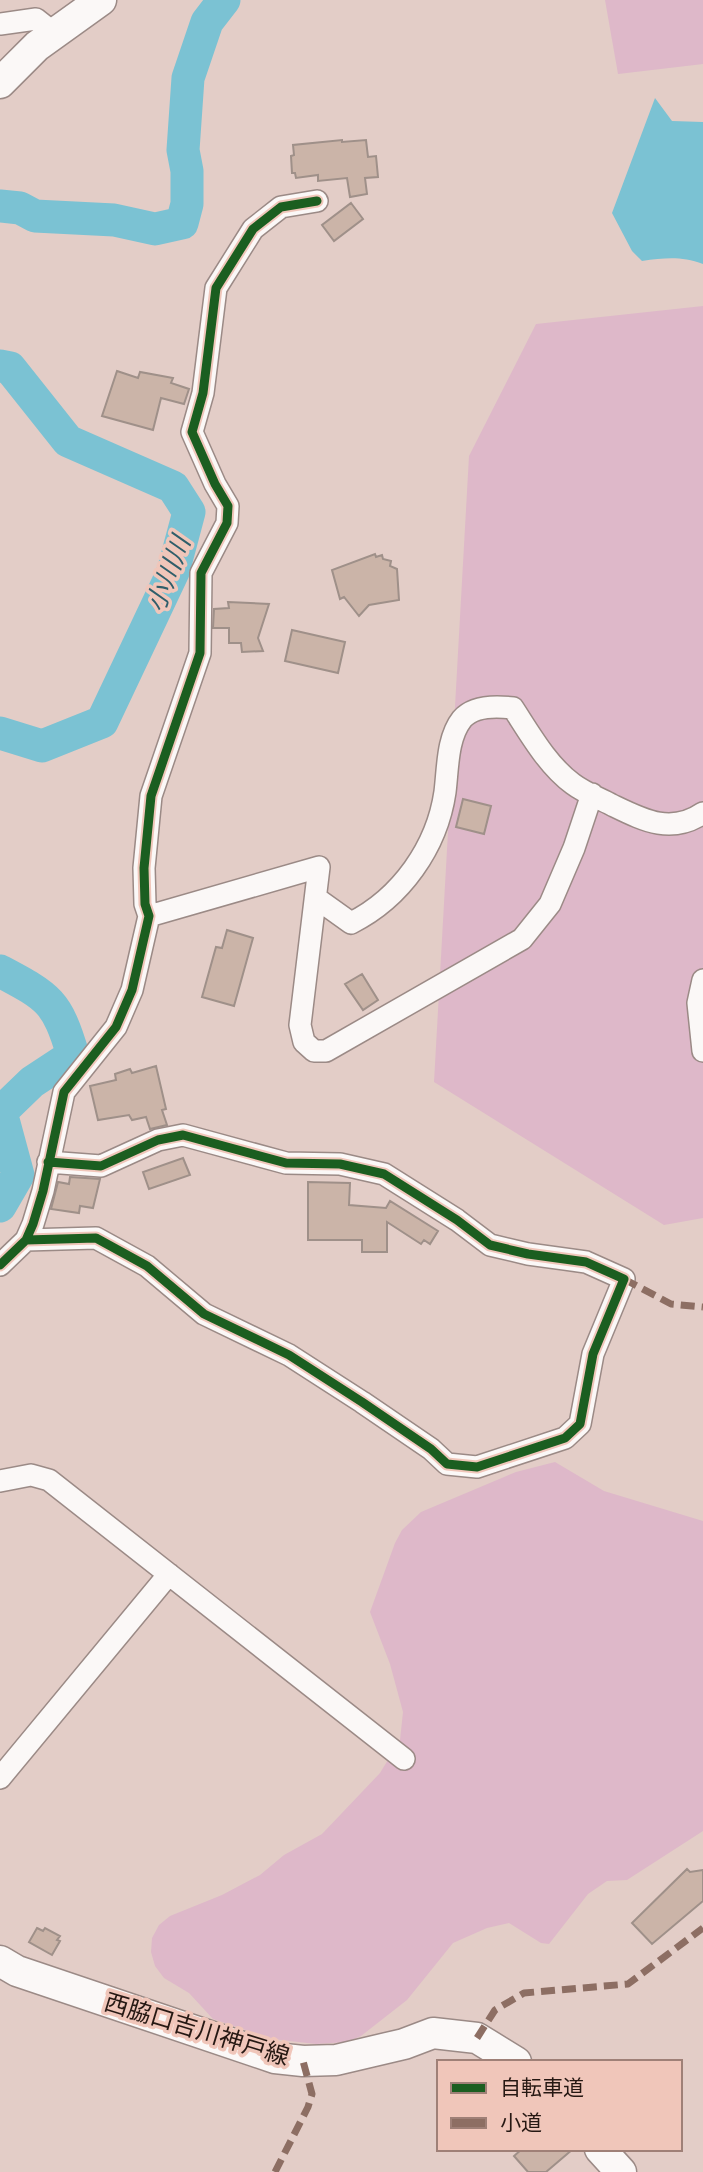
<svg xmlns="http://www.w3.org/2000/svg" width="703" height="2172" viewBox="0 0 703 2172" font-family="Jost,'Noto Sans JP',sans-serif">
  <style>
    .green { fill: #deb8c9 }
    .water { fill: #7bc2d3 }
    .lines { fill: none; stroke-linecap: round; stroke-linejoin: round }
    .river { stroke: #7bc2d3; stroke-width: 33 }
    .building { fill: #cbb4a8; stroke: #9f9089; stroke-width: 2 }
    .street-casing { stroke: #9b8a86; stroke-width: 24 }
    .secondary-casing { stroke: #9b8a86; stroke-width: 33 }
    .street { stroke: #fbf8f7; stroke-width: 21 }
    .secondary { stroke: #fbf8f7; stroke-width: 30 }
    .quiet { stroke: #8d6e63; stroke-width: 7; stroke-dasharray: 14 7; stroke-linecap: butt }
    .cycleway-casing { stroke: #f0c6ba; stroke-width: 13 }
    .cycleway { stroke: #1b5e20; stroke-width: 9 }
    .labels { text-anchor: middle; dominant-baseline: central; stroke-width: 7; stroke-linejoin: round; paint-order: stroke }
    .street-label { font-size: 24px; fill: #261813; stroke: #f0c6ba }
    .water-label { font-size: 26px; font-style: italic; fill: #2f5e6a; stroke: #f0c6ba }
  </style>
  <rect width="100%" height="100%" fill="#e3cdc7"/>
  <path class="green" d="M 605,0 L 703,0 L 703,64 L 618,74 Z
    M 703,306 L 703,1218 L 664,1225 L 434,1082 L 469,456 L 536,324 Z
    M 555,1462 L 604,1491 L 703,1521 L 703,1831 L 627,1880 L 607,1881 L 588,1894 L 549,1944 L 541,1943 L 509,1923 L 487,1928 L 453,1943 L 407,2000 L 361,2036 L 347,2042 L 316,2044 L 272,2039 L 213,2019 L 189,1993 L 164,1978 L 155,1966 L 151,1952 L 152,1938 L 159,1925 L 170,1916 L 222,1895 L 260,1875 L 284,1855 L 322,1834 L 380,1773 L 400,1740 L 403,1712 L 390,1664 L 370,1612 L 395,1543 L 402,1530 L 421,1512 L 516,1472 Z"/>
  <path class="water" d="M 655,98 L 672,121 L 703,122 L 703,264 C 681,256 665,258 642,261 L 632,251 L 612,213 Z"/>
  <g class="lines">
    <path class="river" d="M 0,206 L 20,208 L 35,216 L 114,220 L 155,229 L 182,223 L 187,204 L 187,171 L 183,150 L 188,78 L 207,22 L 224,0
      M 0,366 L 10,368 L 68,441 L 173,487 L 189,512 L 173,572 L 102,722 L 42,746 L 0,733
      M 0,971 C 49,997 57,1001 73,1055 L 32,1082 L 1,1112 L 18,1175 L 0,1206"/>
  </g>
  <path class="building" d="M 342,140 L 342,142 L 366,140 L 368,157 L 376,156 L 378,177 L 365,178 L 367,194 L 350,197 L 347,178 L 318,181 L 318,175 L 296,178 L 295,173 L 292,173 L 291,156 L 294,155 L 293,145 Z
    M 351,203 L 363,219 L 334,241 L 322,225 Z
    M 117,371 L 138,378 L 140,372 L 173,378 L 171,383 L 189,389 L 184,404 L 161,398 L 153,430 L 102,416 Z
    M 375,554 L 376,557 L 382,555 L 383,559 L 391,561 L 390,566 L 397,569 L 399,600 L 369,605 L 359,616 L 344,597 L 340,599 L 332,570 Z
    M 228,602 L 269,604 L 258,638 L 263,651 L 242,652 L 241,643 L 229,643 L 229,628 L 213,628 L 214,609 L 229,608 Z
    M 292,630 L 345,642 L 338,673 L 285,661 Z
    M 463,799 L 491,806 L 484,834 L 456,827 Z
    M 227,930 L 253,938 L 234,1006 L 202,997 L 216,947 L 222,948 Z
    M 362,974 L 378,1000 L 363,1010 L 345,984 Z
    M 156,1066 L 166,1109 L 162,1110 L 167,1125 L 150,1129 L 146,1117 L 132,1120 L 129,1115 L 98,1120 L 90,1086 L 116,1080 L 115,1074 L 130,1069 L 132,1073 Z
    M 183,1158 L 190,1175 L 149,1189 L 143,1172 Z
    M 70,1177 L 100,1179 L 93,1208 L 80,1206 L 79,1213 L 51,1209 L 58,1182 L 69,1184 Z
    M 308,1182 L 350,1183 L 349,1205 L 386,1208 L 390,1201 L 438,1231 L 430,1244 L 424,1240 L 421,1244 L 387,1222 L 387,1252 L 362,1252 L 362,1240 L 308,1240 Z
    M 687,1869 L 690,1872 L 703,1870 L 703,1901 L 652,1944 L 632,1923 Z
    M 37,1928 L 43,1931 L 45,1928 L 60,1936 L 57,1940 L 60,1941 L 52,1955 L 29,1942 Z
    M 522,2149 L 573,2149 L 546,2172 L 528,2172 L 514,2156 Z"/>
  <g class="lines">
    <defs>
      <path id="street" d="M 0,24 L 36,19 L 55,34
        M 316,898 L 351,923 C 401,898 437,847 445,792 C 448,768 447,738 462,719 C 474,705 497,706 513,708 C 530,734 548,766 573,784 C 585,793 599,798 612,805 C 643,820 671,835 703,813
        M 149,916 L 319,867 L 300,1025 L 304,1042 L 314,1051 L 326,1051 L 522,939 L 550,904 L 574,848 L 592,794
        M 703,980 L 698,1003 L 703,1051
        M 26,1240 L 96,1238 L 147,1266 L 204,1314 L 289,1355 L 362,1402 L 431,1449 L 447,1464 L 477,1467 L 565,1438 L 580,1424 L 593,1354 L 624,1279 L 586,1262 L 528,1254 L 490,1245 L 457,1220 L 384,1174 L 340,1164 L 286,1163 L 183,1135 L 158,1140 L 101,1166 L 48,1162
        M 0,1265 L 26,1240 L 33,1224 L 43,1191 L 64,1092 L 116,1027 L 132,990 L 149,916 L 145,904 L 144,868 L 151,796 L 200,653 L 201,573 L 227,523 L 228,506 L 215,484 L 192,432 L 203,393 L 216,288 L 253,229 L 281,207 L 317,201
        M 0,1481 L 31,1475 L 49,1480 L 404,1759
        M 0,1778 L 169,1574"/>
      <path id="secondary" d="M 0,83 L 37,46 L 101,0
        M 0,1961 L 17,1971 L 275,2058 L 303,2061 L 336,2060 L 404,2044 L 433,2033 L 477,2038 L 516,2062
        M 600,2149 L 621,2172"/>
    </defs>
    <use href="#street" class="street-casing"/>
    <use href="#secondary" class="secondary-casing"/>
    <use href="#street" class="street"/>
    <use href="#secondary" class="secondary"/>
    <path class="quiet" d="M 624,1279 L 671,1304 L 703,1307
      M 477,2038 L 495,2010 L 524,1993 L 628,1984 L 703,1928
      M 275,2172 L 308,2107 L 312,2094 L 303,2061"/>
    <defs>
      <path id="cycleway" d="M 26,1240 L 96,1238 L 147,1266 L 204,1314 L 289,1355 L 362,1402 L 431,1449 L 447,1464 L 477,1467 L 565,1438 L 580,1424 L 593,1354 L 624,1279 L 586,1262 L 528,1254 L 490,1245 L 457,1220 L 384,1174 L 340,1164 L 286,1163 L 183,1135 L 158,1140 L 101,1166 L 48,1162
        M 0,1265 L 26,1240 L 33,1224 L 43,1191 L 64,1092 L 116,1027 L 132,990 L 149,916 L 145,904 L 144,868 L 151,796 L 200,653 L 201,573 L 227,523 L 228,506 L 215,484 L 192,432 L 203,393 L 216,288 L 253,229 L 281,207 L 317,201"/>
    </defs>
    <use href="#cycleway" class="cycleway-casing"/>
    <use href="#cycleway" class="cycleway"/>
  </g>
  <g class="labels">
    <g class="street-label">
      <text transform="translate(197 2029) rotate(17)">西脇口吉川神戸線</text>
    </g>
    <g class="water-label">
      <text transform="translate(168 574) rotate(-69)">小川川</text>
    </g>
  </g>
  <rect x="437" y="2060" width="245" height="91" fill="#f0c6ba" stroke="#9f8077" stroke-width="2"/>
  <rect x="451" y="2083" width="35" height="10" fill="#1b5e20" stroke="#9f8077" stroke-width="2"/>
  <text x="500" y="2095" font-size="21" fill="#261813">自転車道</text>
  <rect x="451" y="2118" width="35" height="10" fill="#8d6e63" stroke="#9f8077" stroke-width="2"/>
  <text x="500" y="2130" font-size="21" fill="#261813">小道</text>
</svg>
